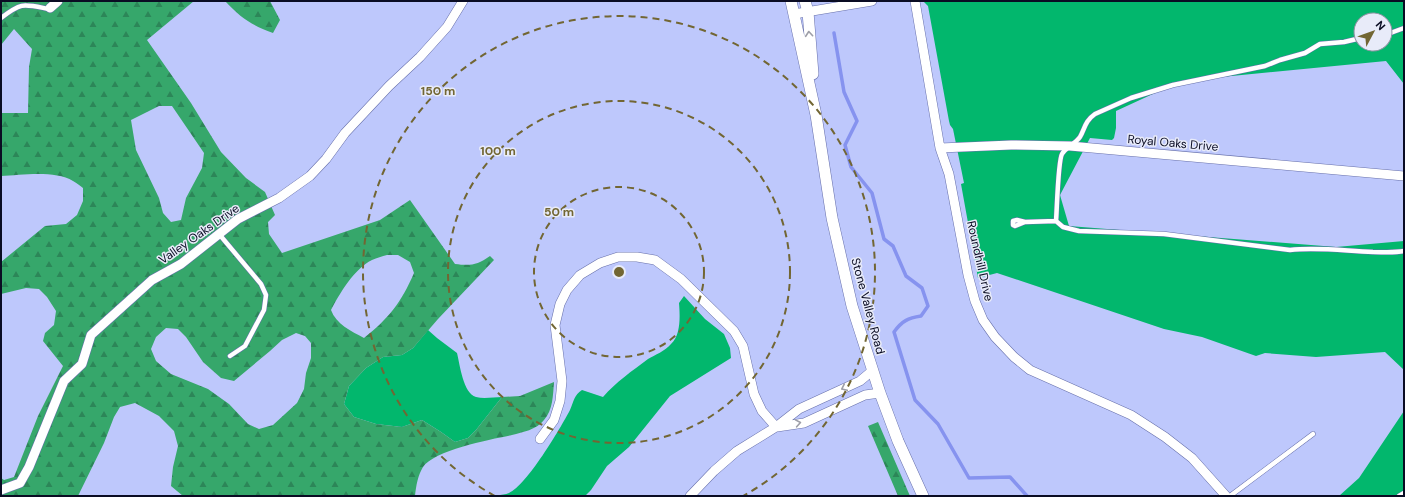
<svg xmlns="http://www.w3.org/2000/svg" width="1405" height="497" viewBox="0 0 1405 497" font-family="'DM Sans',sans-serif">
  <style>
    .green { fill: #02b76d; fill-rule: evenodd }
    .forest { fill: url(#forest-firs); fill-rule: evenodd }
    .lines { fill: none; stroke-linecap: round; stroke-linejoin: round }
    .stream { stroke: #8693ef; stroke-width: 3.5 }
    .service-casing { stroke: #6770ab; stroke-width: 5.5 }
    .minor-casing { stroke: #6770ab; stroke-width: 10 }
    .tertiary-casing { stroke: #6770ab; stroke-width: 12 }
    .service { stroke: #fff; stroke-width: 4.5 }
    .minor { stroke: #fff; stroke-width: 9 }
    .tertiary { stroke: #fff; stroke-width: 11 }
    .oneway { stroke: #9d9ea7 }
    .ring { fill: none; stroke: #726633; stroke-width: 2; stroke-dasharray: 7 5 }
    .labels { text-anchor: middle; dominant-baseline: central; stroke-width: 3; stroke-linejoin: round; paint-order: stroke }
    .street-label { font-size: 12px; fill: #0a0c23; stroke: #e8ebf9 }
    .centre { fill: #726633; stroke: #e8ebf9; stroke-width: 2 }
    .ring-label { font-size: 12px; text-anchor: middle; font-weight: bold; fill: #726633; stroke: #e8ebf9; stroke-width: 3; stroke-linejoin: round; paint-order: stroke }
  </style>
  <defs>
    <pattern id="forest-firs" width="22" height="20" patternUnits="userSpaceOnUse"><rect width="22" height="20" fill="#36a76b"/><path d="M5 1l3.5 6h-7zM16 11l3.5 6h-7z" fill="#2c8658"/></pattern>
  </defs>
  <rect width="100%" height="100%" fill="#bec8fc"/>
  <path class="green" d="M 923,1 L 1404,1 L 1404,84 L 1386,61 L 1181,81 L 1116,111 L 1116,128 L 1114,138 L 1112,140 L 1090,138 L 1060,195 L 1069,226 L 1336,247 L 1404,241 L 1404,370 L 1385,352 L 1316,357 L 1265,353 L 1256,356 L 1202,337 L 1164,329 L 997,273 L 978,278 L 961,184 L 964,183 L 953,129 L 950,125 L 949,121 L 928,6 ZM 1361,20 L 1385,20 L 1385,44 L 1361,44 Z
    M 684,296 L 705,319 L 724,334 L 730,348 L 731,358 L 670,396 L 629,447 L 607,466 L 591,490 L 585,496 L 484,496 C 492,495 502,496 509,493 C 527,485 560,429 570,410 C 574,401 574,395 582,390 L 603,397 C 616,382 632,371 648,359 C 655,355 665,351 671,344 C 681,335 680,316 679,303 Z
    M 428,330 L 437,338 L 457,353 C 460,365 463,393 476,397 C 484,399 494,397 502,397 L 476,430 L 468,438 L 455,442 L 441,432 L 422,420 L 402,427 L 376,424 L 354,417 L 344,404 L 349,386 L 366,368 L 383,357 L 402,355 L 413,348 Z
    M 1404,411 L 1404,496 L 1339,496 L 1359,478 Z"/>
  <path class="forest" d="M 1,1 L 194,1 L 147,40 L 191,103 L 221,152 L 246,178 L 265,192 L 275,215 L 268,222 L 269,234 L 282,253 L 380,220 L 410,200 L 455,264 C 471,266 477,265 490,256 L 494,260 L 438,319 L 413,348 L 402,355 L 383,357 L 366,368 L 349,386 L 344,404 L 354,417 L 376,424 L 402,427 L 422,420 L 441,432 L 455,442 L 468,438 L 476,430 L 502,397 L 520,396 L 554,382 C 553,395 553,410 544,420 C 536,430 523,432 512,435 C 492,439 434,450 423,467 C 418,475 416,486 415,496 L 183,496 L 171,486 L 173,467 L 178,446 L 174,431 L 159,416 L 135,403 L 120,407 L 114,417 L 104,443 L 78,496 L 1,496 L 1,478 L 4,480 L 14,477 L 38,416 L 63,366 L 43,341 L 45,333 L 54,325 L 56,311 L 47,297 L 39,289 L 26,288 L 1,294 L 1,262 L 45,226 L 66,224 L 77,215 L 83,201 L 83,188 C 80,186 77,183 73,181 C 55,170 22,175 1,176 L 1,113 L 28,113 L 29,67 L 32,49 L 14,29 L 1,45 ZM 159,106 L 172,106 L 204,153 L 202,168 L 186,198 L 181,220 L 171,222 L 163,213 L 159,198 L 136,150 L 131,120 ZM 387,255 L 398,255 L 410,262 L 414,273 C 401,303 389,318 364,338 C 351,331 336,324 331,310 C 340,293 354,269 372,260 C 377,258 382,256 387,255 ZM 166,328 L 178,329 L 186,337 L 203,362 L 221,378 L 234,381 L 270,351 L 282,340 L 296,333 L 305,336 L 311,343 L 311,358 L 306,373 L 304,389 L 297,403 L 273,425 L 259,429 L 248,424 L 229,404 L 208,389 L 171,374 L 156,361 L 151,349 L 156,337 Z
    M 225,1 L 270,1 L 280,20 L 273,33 C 251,25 241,18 225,1 Z
    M 878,422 L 910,496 L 898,496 L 868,426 Z"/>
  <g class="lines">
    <path class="stream" d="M 834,33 L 844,92 L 857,121 L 845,145 L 851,167 L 872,193 L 884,239 L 893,246 L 906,276 L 922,288 L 928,306 L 921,316 C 908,318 902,321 894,332 L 915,400 L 938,424 L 969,478 L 1010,477 L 1027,496"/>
    <defs>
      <path id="service" d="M 1,18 C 22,2 23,4 49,9
        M 1385,35 L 1404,28
        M 1056,221 L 1063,227 L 1079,231 L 1164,234 L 1290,250 C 1318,247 1345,251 1373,252 C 1384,252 1394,253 1404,251
        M 1025,222 L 1015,226 L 1013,225 L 1013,221 L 1017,220 L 1025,222 L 1056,221 C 1057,210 1058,161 1062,154 C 1066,147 1075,144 1080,137 C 1085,128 1085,121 1095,114 L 1131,98 L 1173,85 L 1265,66 L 1280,60 L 1305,53 L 1320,44 L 1344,42 L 1361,38
        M 219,234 L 261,284 L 266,295 L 264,310 L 245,346 L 230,356
        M 1230,496 L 1313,434
        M 1399,496 L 1404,493"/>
      <path id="minor" d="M 915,1 L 940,148 L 949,174 L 968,275 L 975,301 L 983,320 L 995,337 L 1014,357 L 1030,370 L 1131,415 L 1165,437 L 1192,458 L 1226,496
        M 50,8 L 58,1
        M 794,14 L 872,1
        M 940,148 L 1011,145 L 1070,146 L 1404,176
        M 777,427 L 804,423 L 865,395 L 880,393
        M 540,439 L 554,420 L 560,401 L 562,381 L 555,325 L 560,304 L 567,290 L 580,275 L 600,263 L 618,257 L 637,257 L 655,260 L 681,279 L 734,331 L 743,346 L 754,394 L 762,411 L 776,427
        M 1,490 L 20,483 L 29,467 L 64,381 L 82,364 L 91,335 L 152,280 L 181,264 L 238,219 L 279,198 L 310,176 L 326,159 L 345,133 L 389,86 L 420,57 L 447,27 L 463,1
        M 690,496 L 714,471 L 737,451 L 776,427 L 799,409 L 860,381 L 872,371"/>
      <path id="tertiary" d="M 791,1 L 816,115 L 832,218 L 852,306 L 880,393 L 898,441 L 923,496
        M 805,1 L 808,12 L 813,74"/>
    </defs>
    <use href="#service" class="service-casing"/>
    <use href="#minor" class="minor-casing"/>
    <use href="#tertiary" class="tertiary-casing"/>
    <use href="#service" class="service"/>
    <use href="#minor" class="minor"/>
    <use href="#tertiary" class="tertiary"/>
  </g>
  <defs><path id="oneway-chevron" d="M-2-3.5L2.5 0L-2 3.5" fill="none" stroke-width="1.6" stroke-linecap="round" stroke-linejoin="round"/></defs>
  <g class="oneway">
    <use href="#oneway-chevron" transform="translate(809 34) rotate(-95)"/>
    <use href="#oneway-chevron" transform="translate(844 388) rotate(155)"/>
    <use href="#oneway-chevron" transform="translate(798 423) rotate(-10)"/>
  </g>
  <g class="ring">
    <circle cx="619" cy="272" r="85"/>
    <circle cx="619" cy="272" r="171"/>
    <path d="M495 496A256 256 0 1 1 743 496"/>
  </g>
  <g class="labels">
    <g class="street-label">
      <text transform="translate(1173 143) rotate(5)">Royal Oaks Drive</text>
      <text transform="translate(199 234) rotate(-35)">Valley Oaks Drive</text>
      <text transform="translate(980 261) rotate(77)">Roundhill Drive</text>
      <text transform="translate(868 306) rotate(75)">Stone Valley Road</text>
    </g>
  </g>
  <circle cx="619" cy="272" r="6" class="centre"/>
  <g class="ring-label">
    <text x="438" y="95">150 m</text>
    <text x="498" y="155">100 m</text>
    <text x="559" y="216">50 m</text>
  </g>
  <rect width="1405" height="497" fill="none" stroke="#0a0c23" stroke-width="4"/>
  <g transform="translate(1373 32) rotate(49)"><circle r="19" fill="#e8ebf9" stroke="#8f92a3"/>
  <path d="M0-3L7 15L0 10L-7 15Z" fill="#726633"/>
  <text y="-6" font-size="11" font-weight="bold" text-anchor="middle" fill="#0a0c23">N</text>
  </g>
</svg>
